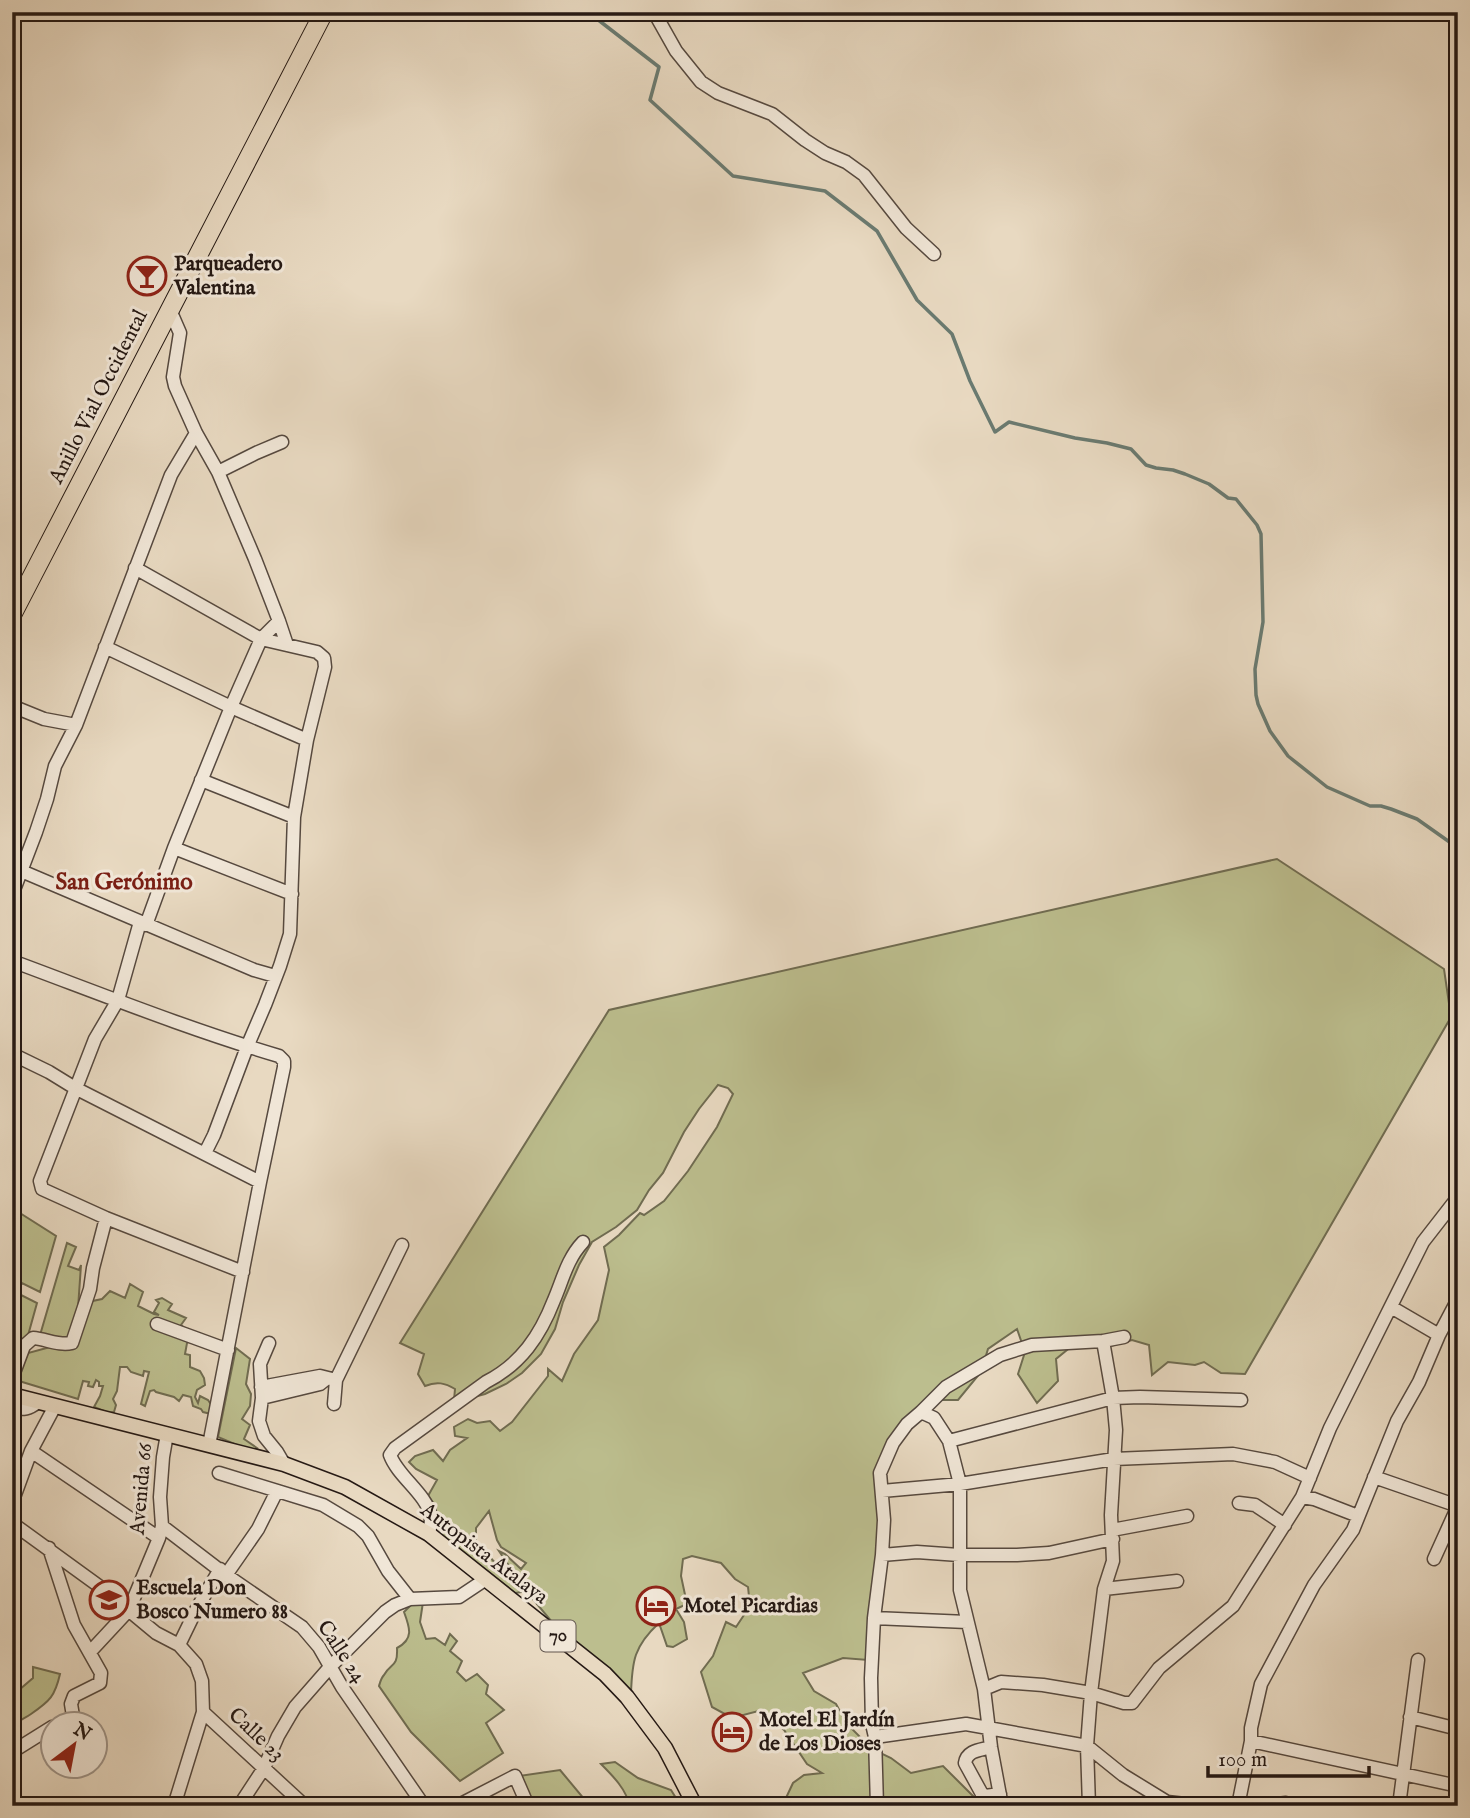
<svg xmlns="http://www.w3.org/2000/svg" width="1470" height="1818" viewBox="0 0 1470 1818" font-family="'IM FELL English',serif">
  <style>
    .green { fill: #bcbe8e; stroke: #706c51; stroke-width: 2 }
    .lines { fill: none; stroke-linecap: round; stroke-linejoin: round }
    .stream { stroke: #6a7a70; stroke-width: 3.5 }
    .minor-casing { stroke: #56493f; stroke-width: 15 }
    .major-casing { stroke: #251914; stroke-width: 17 }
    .highway-casing { stroke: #251914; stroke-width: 20 }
    .minor { stroke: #f0e6d7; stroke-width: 12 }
    .major { stroke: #e8d9c1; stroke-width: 14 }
    .highway { stroke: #e8d9c1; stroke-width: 18 }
    .labels { text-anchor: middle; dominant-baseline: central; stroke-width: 6; stroke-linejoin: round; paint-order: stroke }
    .shield { fill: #f0e6d7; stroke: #62564e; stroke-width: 2 }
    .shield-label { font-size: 19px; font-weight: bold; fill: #251914 }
    .poi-label { font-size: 21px; font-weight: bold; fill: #251914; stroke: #f0e6d7; text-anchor: start }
    .street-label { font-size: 21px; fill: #251914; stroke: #f0e6d7 }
    .neighbourhood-label { font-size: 23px; font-weight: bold; fill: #7a1f14; stroke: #f0e6d7 }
  </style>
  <rect width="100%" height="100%" fill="#e8d9c1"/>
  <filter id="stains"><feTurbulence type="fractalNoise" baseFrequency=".00286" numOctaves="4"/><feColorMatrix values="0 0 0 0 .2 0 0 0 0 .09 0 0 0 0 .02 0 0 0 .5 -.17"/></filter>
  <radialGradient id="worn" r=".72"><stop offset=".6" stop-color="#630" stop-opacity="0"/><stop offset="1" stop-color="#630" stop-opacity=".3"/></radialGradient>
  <path class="green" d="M 1277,859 L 1444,969 L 1451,1017 L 1245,1374 L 1221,1373 L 1204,1362 L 1195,1365 L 1168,1362 L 1152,1375 L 1149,1345 L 1132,1340 L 1111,1346 L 1097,1337 L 1083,1337 L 1056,1359 L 1058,1381 L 1037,1403 L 1018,1374 L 1025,1352 L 1017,1329 L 988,1349 L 981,1372 L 958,1400 L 939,1400 L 919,1412 L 876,1471 L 882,1520 L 868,1660 L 843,1658 L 803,1673 L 814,1691 L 836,1704 L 847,1724 L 872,1749 L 891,1758 L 911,1773 L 943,1766 L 973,1796 L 967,1806 L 788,1806 L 785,1800 L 793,1783 L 804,1775 L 822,1773 L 807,1764 L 784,1730 L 762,1710 L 732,1718 L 712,1707 L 701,1672 L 713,1656 L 726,1622 L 736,1627 L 750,1606 L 748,1587 L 735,1579 L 721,1563 L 692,1556 L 683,1559 L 681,1576 L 687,1604 L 676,1609 L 684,1622 L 687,1639 L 673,1647 L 667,1646 L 659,1623 C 634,1646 632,1661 631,1694 L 557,1628 L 526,1591 L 499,1551 L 505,1554 L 521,1569 L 526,1563 L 501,1547 L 497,1540 L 489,1511 L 476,1528 L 476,1542 L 522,1592 L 515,1593 L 482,1567 L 444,1541 L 435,1516 L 435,1505 L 428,1496 L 437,1480 L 416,1469 L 409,1462 L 415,1456 L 433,1450 L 443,1461 L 450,1450 L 467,1438 L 455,1436 L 454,1427 L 468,1419 L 477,1423 L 490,1421 L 500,1431 L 512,1422 L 548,1376 L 548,1369 L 562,1381 L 574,1354 L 598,1320 L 609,1270 L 604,1247 L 619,1235 L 640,1213 L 644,1215 L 664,1201 L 688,1171 L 717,1127 L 733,1094 L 728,1088 L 718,1085 L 699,1109 L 684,1132 L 663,1173 L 649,1190 L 637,1210 L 616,1227 L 592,1242 L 579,1265 L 563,1302 L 555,1329 L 541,1354 L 522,1373 L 506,1384 L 485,1394 L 463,1400 L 454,1400 L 455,1389 C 445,1383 437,1381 425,1386 L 418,1374 L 424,1354 L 400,1343 L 609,1010 Z
    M 12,1208 L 56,1236 L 40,1292 L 22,1283 L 17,1293 L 37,1303 L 27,1339 L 16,1345 L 12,1363 L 12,1306 L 15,1298 L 12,1297 Z
    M 67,1243 L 76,1247 L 68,1266 L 79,1270 L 81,1265 L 77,1323 L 88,1302 L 102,1299 L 110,1291 L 125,1298 L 130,1284 L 143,1292 L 138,1306 L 154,1314 L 159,1315 L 154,1312 L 159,1303 L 156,1300 L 162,1298 L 172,1304 L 168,1310 L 186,1318 L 181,1325 L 191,1334 L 191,1340 L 187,1343 L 185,1354 L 190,1355 L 190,1367 L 200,1371 L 204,1378 L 205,1385 L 197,1390 L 195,1397 L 198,1403 L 200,1396 L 208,1400 L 212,1406 L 211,1414 L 203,1412 L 201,1409 L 193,1406 L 191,1397 L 183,1395 L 179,1401 L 174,1397 L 156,1392 L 154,1390 L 150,1391 L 145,1406 L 141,1404 L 149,1372 L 144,1371 L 143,1376 L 131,1372 L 127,1367 L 120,1367 L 117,1391 L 113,1399 L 116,1405 L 114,1412 L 109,1413 L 94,1407 L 100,1396 L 103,1386 L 99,1386 L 99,1382 L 96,1380 L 93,1387 L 88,1386 L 89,1382 L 83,1381 L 78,1399 L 19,1381 L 21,1369 L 28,1353 L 54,1346 L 38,1342 Z
    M 236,1348 L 250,1359 L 246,1384 L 251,1394 L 250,1406 L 242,1419 L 250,1425 L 244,1439 L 257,1448 L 251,1451 L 218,1437 Z
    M 423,1602 L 420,1622 L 426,1639 L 435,1638 L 445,1645 L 450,1634 L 457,1641 L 450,1651 L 462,1661 L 457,1672 L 466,1681 L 477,1674 L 488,1685 L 486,1694 L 504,1710 L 486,1723 L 503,1753 L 460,1781 L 411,1732 L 379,1686 C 380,1683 381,1678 384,1675 C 391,1662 398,1668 397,1648 C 414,1639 410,1628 404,1612 L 413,1603 Z
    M 33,1667 L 60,1674 C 55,1696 50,1701 31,1714 C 24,1719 17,1721 12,1727 L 12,1696 L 33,1678 Z
    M 615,1762 L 638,1778 L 671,1790 L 681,1806 L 629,1806 C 628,1791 612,1775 601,1764 Z
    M 560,1770 L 590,1806 L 532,1806 L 519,1776 Z"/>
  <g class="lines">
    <path class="stream" d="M 588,12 L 659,67 L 650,100 L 733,176 L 825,191 L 877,231 L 917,300 L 952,334 L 970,381 L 995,432 L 1009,422 L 1075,438 L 1107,443 L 1131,449 L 1146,465 L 1156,468 L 1173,470 L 1185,474 L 1209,484 L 1228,498 L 1236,499 L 1257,525 L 1261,534 L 1263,622 L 1255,669 L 1256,695 L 1258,704 L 1270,731 L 1288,756 L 1327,787 L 1370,806 L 1381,806 L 1391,809 L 1417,819 L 1458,848"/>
    <defs>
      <path id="minor" d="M 654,12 L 676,51 L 701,82 L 718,93 L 772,114 L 805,140 L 825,153 L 846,162 L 864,175 L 906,228 L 934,254
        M 170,310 L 180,333 L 173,377 L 175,386 L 196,433 L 218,472 L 255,559 L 279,621 L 287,645
        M 218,472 L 256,453 L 282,442
        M 135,568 L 261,639 L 317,652 L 324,658 L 325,667 L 307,740 L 294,817 L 290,934 L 280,966 L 265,1005 L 247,1047 L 214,1135 L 205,1153
        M 105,647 L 231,707 L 307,740
        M 12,706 L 44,719 L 76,725
        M 201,780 L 294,817
        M 174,848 L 292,894
        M 12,867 L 254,970 L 275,976
        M 12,895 L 36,832 L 47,799 L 55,766 L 76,725 L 171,475 L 196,433
        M 140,922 L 118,1000 L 95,1039 L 40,1181 L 42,1189 L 106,1218 L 243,1272
        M 146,925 L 174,848 L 231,707 L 261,639 L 279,621
        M 12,961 C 101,994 188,1029 279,1056 L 284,1061 L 284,1067 L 260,1182 L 209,1445
        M 12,1054 L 49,1072 L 75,1088 L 260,1182
        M 1391,1307 L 1439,1335
        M 157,1324 L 228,1350
        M 269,1343 L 260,1364 L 262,1398 L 259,1421 L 264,1436 L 277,1452 L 284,1464
        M 12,1378 L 24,1346 L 33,1338 C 46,1339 59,1346 72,1343 L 90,1289 L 93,1268 L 106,1218
        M 261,1387 L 320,1376 L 336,1380
        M 262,1398 L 320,1384 L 325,1380
        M 334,1404 L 336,1380 L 402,1245
        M 12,1408 C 24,1410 29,1409 38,1402
        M 921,1412 L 934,1418 L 949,1441 L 960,1484 L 960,1590 L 984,1689 L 991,1747 L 1002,1806
        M 949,1441 L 1113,1398 L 1140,1397 L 1241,1400
        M 31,1451 L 159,1538
        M 219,1473 L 323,1505 L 358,1526 L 368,1536 L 388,1571 L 410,1599
        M 1374,1477 L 1458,1506 L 1434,1559
        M 882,1491 L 960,1484 L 1114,1459 L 1233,1454 L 1275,1462 L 1310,1478
        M 1302,1497 L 1314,1499 L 1358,1516
        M 12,1503 L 31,1451 L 55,1406
        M 1239,1503 L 1255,1505 L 1285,1525
        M 12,1523 L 103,1589 L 156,1633 L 179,1645 L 196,1664 L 202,1681 L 203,1712 L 305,1806
        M 162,1526 L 226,1575 L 302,1627 L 319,1647 L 342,1687 L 424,1806
        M 1112,1530 L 1187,1516
        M 429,1534 C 430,1529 431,1522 431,1517 C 427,1494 398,1477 390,1455 L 395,1448 L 486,1382 C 521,1364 540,1336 554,1300 C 563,1279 567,1259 583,1242
        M 49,1548 L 74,1625 L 101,1673 L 100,1683 L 74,1696 L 71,1704 L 73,1716 L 66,1724
        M 882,1555 L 917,1552 L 959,1555 L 1017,1555 L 1049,1553 L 1113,1539
        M 226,1575 L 258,1529 L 277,1491
        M 1104,1589 L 1177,1581
        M 874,1618 L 967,1622
        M 179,1645 L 196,1610 L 220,1569
        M 90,1652 L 129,1610 L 159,1538 L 162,1526 L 160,1497 L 163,1457 L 167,1434
        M 984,1689 L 1001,1682 L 1043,1685 L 1091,1693 L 1124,1703 L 1132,1703 L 1159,1668 L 1233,1606 L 1302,1497 L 1330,1428 L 1423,1242 L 1458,1197
        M 1410,1717 L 1458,1729
        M 875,1737 L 966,1724 L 1087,1746 L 1123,1775 L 1167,1802 L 1203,1806
        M 1251,1741 L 1458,1786
        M 991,1747 C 981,1750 967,1750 965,1763 L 982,1794 L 985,1796 L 1000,1794
        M 12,1752 L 52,1727
        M 174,1806 L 203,1712
        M 239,1806 L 264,1768 L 278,1736 L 295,1707 L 330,1667 L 385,1612 L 395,1605 L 410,1599 L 459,1597 L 486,1579
        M 457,1806 L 515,1776 L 528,1806
        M 877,1806 L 875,1737 L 872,1724 L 871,1678 L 874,1618 L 882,1555 L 884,1520 L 880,1473 L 893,1443 L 907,1424 L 921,1412 L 946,1387 L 1000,1355 L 1032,1345 L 1103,1341 L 1124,1337
        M 1089,1806 L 1087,1746 L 1091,1693 L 1104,1589 L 1113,1561 L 1111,1515 L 1116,1430 L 1113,1398 L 1103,1341
        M 1238,1806 L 1251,1741 L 1251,1728 L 1261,1684 L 1314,1585 L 1353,1530 L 1397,1421 L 1419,1382 L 1439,1335 L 1458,1299
        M 1260,1806 L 1286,1803 L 1295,1806
        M 1399,1806 L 1418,1660"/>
      <path id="major" d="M 12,1395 L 284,1464 L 345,1487 L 429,1534 L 605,1674 L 627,1697 L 665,1748 L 695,1806"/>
      <path id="highway" d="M 12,615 L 324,12"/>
    </defs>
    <use href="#minor" class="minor-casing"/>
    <use href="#major" class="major-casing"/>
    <use href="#highway" class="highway-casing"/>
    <use href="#minor" class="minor"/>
    <use href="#major" class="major"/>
    <use href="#highway" class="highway"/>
  </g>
  <defs>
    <symbol id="bar-ring" viewBox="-11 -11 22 22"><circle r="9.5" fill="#f0e6d7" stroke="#8f2418" stroke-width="1.5"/><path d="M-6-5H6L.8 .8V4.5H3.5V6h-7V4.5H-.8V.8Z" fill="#8f2418"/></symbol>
    <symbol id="school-ring" viewBox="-11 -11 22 22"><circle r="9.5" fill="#f0e6d7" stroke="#8f2418" stroke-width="1.5"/><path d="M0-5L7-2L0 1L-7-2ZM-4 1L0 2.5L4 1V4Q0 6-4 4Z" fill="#8f2418"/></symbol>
    <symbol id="hotel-ring" viewBox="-11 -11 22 22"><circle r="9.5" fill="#f0e6d7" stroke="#8f2418" stroke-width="1.5"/><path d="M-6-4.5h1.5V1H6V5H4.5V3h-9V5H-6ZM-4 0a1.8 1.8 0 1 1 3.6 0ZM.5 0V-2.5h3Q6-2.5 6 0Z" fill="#8f2418"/></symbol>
  </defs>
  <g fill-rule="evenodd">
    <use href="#bar-ring" x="125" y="254" width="44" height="44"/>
    <use href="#school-ring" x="87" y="1578" width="44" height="44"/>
    <use href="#hotel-ring" x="634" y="1584" width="44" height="44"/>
    <use href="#hotel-ring" x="710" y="1710" width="44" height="44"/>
  </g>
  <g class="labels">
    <rect class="shield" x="540.5" y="1620.5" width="35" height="31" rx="5"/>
    <g class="shield-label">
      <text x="558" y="1636">70</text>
    </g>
    <g class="poi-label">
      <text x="174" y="264">Parqueadero<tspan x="174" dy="24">Valentina</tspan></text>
      <text x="136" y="1588">Escuela Don<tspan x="136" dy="24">Bosco Numero 88</tspan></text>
      <text x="683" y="1606">Motel Picardias</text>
      <text x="759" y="1720">Motel El Jardín<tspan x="759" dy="24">de Los Dioses</tspan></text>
    </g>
    <g class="street-label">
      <text transform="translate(99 397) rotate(-63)">Anillo Vial Occidental</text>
      <text transform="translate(142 1489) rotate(-85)">Avenida 66</text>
      <text transform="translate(484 1554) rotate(37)">Autopista Atalaya</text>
      <text transform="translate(341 1652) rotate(56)">Calle 24</text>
      <text transform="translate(256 1735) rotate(43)">Calle 23</text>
    </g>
    <g class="neighbourhood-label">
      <text x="124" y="882">San Gerónimo</text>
    </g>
  </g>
  <rect width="1470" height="1818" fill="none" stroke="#e8d9c1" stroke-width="42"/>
  <rect x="14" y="14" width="1442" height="1790" fill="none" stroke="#251914" stroke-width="3.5"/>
  <rect x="21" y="21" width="1428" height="1776" fill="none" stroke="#251914" stroke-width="2"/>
  <g transform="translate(74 1745) rotate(32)"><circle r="33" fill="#f0e6d7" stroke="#9f9489" stroke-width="2"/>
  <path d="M0-5L12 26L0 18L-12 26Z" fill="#8f2418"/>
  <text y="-10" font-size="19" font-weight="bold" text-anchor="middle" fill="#251914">N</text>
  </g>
  <path d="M1208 1766v10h161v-10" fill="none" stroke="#251914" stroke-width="3.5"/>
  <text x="1218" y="1766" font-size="21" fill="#251914" stroke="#f0e6d7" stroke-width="5" paint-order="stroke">100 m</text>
  <rect width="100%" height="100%" filter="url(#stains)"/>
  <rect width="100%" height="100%" fill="url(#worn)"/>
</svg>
